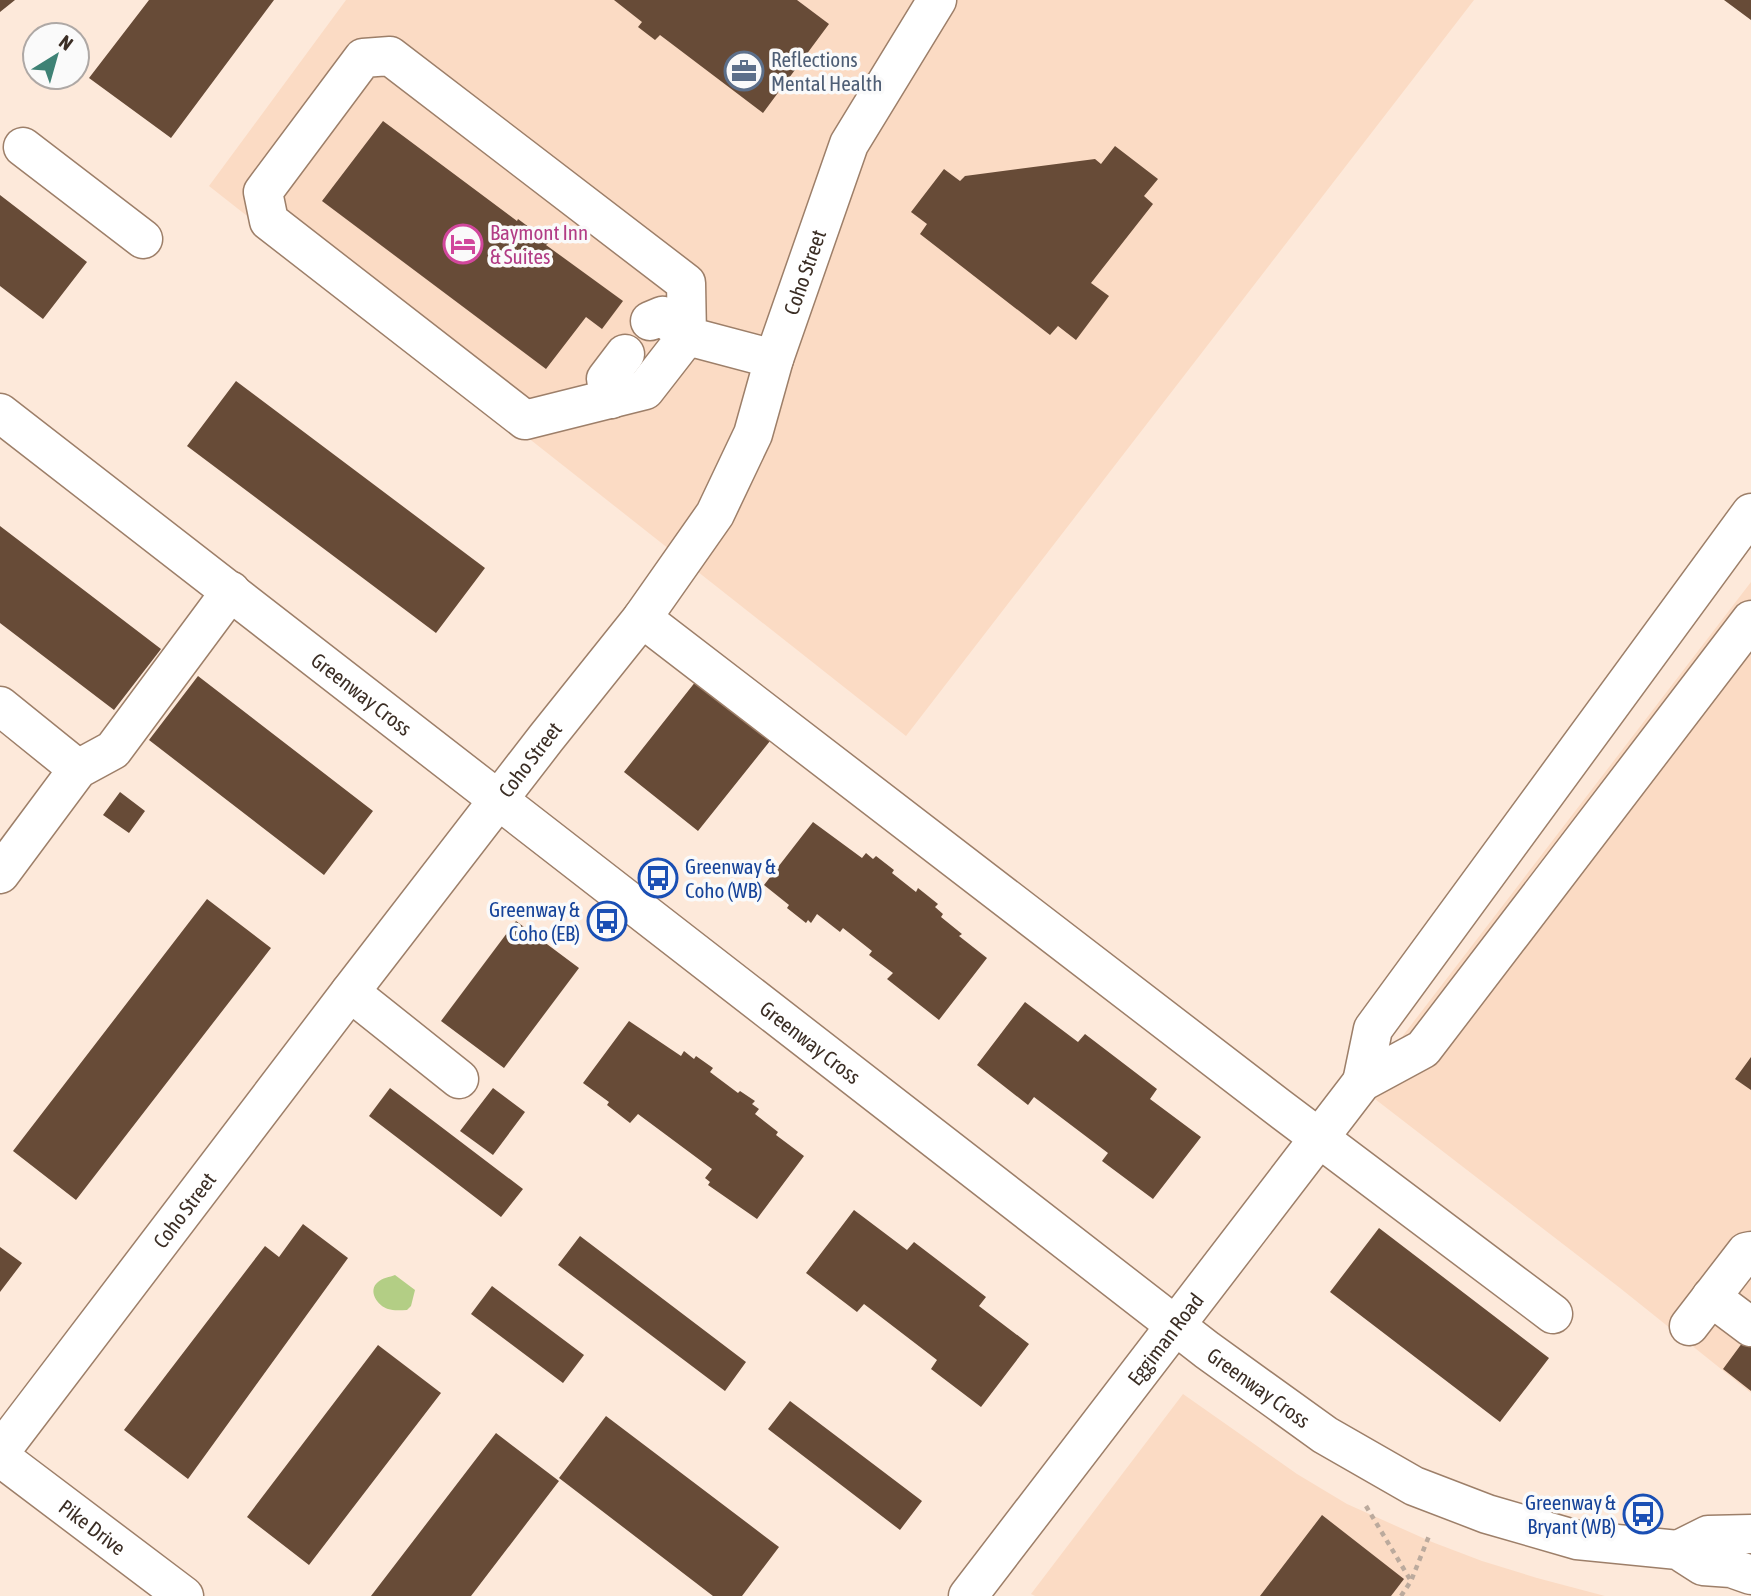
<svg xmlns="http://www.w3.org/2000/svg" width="1751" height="1596" viewBox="0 0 1751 1596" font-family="'Asap Condensed',sans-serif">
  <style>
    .built { fill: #fbdbc4 }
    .green { fill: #b3ce85 }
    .building { fill: #674b37 }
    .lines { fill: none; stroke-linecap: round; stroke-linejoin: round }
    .minor-casing { stroke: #9d7f69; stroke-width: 41 }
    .path { stroke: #bbaa9d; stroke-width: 4.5; stroke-dasharray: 5 5; stroke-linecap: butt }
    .minor { stroke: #fff; stroke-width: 38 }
    .labels { text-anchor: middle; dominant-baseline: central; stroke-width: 7; stroke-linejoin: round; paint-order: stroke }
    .service-label { font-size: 21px; fill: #4e5e75; stroke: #fafafa; text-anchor: start }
    .hotel-label { font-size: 21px; fill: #b23c85; stroke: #fafafa; text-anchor: start }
    .street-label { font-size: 21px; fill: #3b2e25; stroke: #fafafa }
    .transit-label { font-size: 21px; fill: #164399; stroke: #fafafa; text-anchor: end }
  </style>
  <rect width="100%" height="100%" fill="#fde9da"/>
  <path class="built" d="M 346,0 L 1474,0 L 906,736 L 209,186 Z
    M 1751,582 L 1751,1393 L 1620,1288 L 1362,1089 Z
    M 1183,1394 L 1297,1474 L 1347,1504 L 1432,1542 L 1482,1561 L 1537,1578 L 1605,1596 L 1035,1596 L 1031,1594 Z"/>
  <path class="green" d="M 395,1275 L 415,1290 L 411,1306 L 407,1310 C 401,1310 394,1311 388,1309 C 378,1306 367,1291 378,1282 C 382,1278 390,1277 395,1275 Z"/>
  <path class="building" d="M 0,0 L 15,0 L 0,12 Z
    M 149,0 L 274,0 L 171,138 L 89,78 Z
    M 614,0 L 797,0 L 829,24 L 763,113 L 660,35 L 655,40 L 638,27 L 642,22 Z
    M 1724,0 L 1751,0 L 1751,20 Z
    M 383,121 L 517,221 L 518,219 L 549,242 L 546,245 L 623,301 L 602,329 L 586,317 L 546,369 L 322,201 Z
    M 1115,146 L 1158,179 L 1144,196 L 1153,204 L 1091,283 L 1109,296 L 1076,340 L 1058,326 L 1050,335 L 920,234 L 927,224 L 911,212 L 944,169 L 960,181 L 965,176 L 1095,159 L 1101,164 Z
    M 0,195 L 87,262 L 43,319 L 0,286 Z
    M 236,381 L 485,568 L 436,633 L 187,446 Z
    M 0,526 L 161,649 L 114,710 L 0,623 Z
    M 198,676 L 373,811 L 324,875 L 149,740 Z
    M 696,681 L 770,741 L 698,831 L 624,772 Z
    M 120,792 L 145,811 L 129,833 L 103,815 Z
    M 813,822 L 862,858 L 866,853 L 873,859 L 876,856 L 894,870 L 892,873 L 916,892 L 918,888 L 938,904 L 935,907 L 943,914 L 941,917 L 962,934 L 959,936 L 987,958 L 939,1020 L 887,979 L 893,973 L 869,955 L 872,951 L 843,928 L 840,932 L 817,914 L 811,923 L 808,920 L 806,923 L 787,908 L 789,905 L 764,885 Z
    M 207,899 L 271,948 L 76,1200 L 13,1151 Z
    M 516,921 L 579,968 L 504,1068 L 441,1021 Z
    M 1025,1002 L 1078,1042 L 1085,1034 L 1157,1089 L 1150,1099 L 1201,1137 L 1153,1199 L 1102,1161 L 1108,1153 L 1034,1097 L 1028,1105 L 977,1065 Z
    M 629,1021 L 681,1056 L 684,1051 L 694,1059 L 696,1056 L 713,1068 L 710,1072 L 738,1093 L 740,1091 L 755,1101 L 752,1104 L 759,1109 L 755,1114 L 778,1132 L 776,1135 L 804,1156 L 757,1219 L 708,1185 L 710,1182 L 705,1178 L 712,1169 L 638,1114 L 630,1123 L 607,1105 L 609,1102 L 583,1083 Z
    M 1751,1057 L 1751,1090 L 1735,1079 Z
    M 390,1088 L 523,1189 L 501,1217 L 369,1116 Z
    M 493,1088 L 525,1112 L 493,1155 L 460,1131 Z
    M 854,1210 L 907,1250 L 914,1242 L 986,1297 L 979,1306 L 1029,1344 L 981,1407 L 931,1369 L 937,1360 L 864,1304 L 857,1312 L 806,1273 Z
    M 303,1224 L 348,1258 L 188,1479 L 124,1430 L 265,1246 L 279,1257 Z
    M 1379,1228 L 1549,1358 L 1500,1422 L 1330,1292 Z
    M 580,1236 L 746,1362 L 725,1391 L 558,1265 Z
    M 0,1247 L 22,1263 L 0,1292 Z
    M 492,1286 L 584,1355 L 563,1383 L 471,1314 Z
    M 1751,1331 L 1751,1391 L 1723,1369 Z
    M 378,1345 L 441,1393 L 309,1565 L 247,1517 Z
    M 790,1401 L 922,1501 L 900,1530 L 768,1429 Z
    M 606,1416 L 779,1547 L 742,1596 L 713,1596 L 559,1478 Z
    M 496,1433 L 559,1481 L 471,1596 L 371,1596 Z
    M 1322,1515 L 1404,1579 L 1391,1596 L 1260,1596 Z"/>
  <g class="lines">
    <defs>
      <g id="minor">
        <path d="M 23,147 L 143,239"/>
        <path d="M 650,321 L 662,316 L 687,336 L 645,390 L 525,420 L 269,221 L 263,192 L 363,58 L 390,56 L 686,283 L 687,336 L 774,359"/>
        <path d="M 611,399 L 606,379 L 625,354"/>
        <path id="s1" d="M 0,413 L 1207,1350 L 1325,1435 L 1414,1486 L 1487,1514 L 1577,1540 L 1678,1550 L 1703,1566 L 1731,1568 L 1751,1575"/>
        <path d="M 642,618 L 1278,1107 L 1553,1314"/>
        <path d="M 0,706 L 78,769"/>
        <path d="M 0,874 L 78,769 L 113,750 L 231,591"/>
        <path d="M 350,992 L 459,1079"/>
        <path d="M 1362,1082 L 1373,1029 L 1751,513"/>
        <path d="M 1711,1297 L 1751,1327"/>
        <path d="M 1689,1326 L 1746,1252 L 1751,1251"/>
        <path id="s2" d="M 0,1452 L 350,992 L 546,738 L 642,618 L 715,514 L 753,434 L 774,359 L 849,144 L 937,0"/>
        <path id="s3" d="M 0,1457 L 184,1596"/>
        <path d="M 1678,1550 L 1708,1535 L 1751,1534"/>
        <path id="s4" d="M 968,1596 L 1362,1082 L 1423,1049 L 1751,620"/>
      </g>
    </defs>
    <use href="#minor" class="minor-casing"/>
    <path class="path" d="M 1366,1506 L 1411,1581
      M 1401,1596 L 1411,1581 L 1429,1536"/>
    <use href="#minor" class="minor"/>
  </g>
  <defs>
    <symbol id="office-ring" viewBox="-11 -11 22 22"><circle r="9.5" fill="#fafafa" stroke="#5c6f8a" stroke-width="1.5"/><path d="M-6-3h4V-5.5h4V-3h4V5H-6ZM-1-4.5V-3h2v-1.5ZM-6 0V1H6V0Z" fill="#5c6f8a"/></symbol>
    <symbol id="hotel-ring" viewBox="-11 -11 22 22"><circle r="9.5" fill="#fafafa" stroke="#d1479c" stroke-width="1.5"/><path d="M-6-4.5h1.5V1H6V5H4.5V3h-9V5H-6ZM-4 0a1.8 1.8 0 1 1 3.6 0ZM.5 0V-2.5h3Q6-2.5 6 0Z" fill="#d1479c"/></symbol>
    <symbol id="bus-ring" viewBox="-11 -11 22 22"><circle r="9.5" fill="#fafafa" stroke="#1a4fb4" stroke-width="1.5"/><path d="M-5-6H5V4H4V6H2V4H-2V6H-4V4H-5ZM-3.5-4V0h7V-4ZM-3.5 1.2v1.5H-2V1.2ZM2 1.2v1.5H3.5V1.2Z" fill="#1a4fb4"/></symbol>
  </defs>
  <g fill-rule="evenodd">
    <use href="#office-ring" x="722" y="49" width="44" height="44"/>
    <use href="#hotel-ring" x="441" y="222" width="44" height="44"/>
    <use href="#bus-ring" x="636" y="856" width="44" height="44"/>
    <use href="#bus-ring" x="585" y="899" width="44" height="44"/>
    <use href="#bus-ring" x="1621" y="1492" width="44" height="44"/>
  </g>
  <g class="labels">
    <g class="service-label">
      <text x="771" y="59">Reflections<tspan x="771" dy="24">Mental Health</tspan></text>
    </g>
    <g class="hotel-label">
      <text x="490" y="232">Baymont Inn<tspan x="490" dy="24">&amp; Suites</tspan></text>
    </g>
    <g class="street-label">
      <text stroke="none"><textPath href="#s2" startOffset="1438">Coho Street</textPath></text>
      <text stroke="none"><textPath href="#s1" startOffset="458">Greenway Cross</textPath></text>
      <text stroke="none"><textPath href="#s2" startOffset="872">Coho Street</textPath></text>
      <text stroke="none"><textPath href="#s1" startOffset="1026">Greenway Cross</textPath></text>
      <text stroke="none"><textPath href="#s2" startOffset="304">Coho Street</textPath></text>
      <text stroke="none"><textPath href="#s4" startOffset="324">Eggiman Road</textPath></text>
      <text stroke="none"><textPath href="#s1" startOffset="1592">Greenway Cross</textPath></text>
      <text stroke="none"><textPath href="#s3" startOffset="116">Pike Drive</textPath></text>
    </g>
    <g class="transit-label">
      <text x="685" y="866" text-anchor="start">Greenway &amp;<tspan x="685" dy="24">Coho (WB)</tspan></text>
      <text x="580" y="909">Greenway &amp;<tspan x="580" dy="24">Coho (EB)</tspan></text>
      <text x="1616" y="1502">Greenway &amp;<tspan x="1616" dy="24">Bryant (WB)</tspan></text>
    </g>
  </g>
  <g transform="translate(56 56) rotate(37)"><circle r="33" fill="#fafafa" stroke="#aea8a5" stroke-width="2"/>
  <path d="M0-5L12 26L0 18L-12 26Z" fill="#3e8275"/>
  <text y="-10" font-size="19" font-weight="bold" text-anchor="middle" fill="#3b2e25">N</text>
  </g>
</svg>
